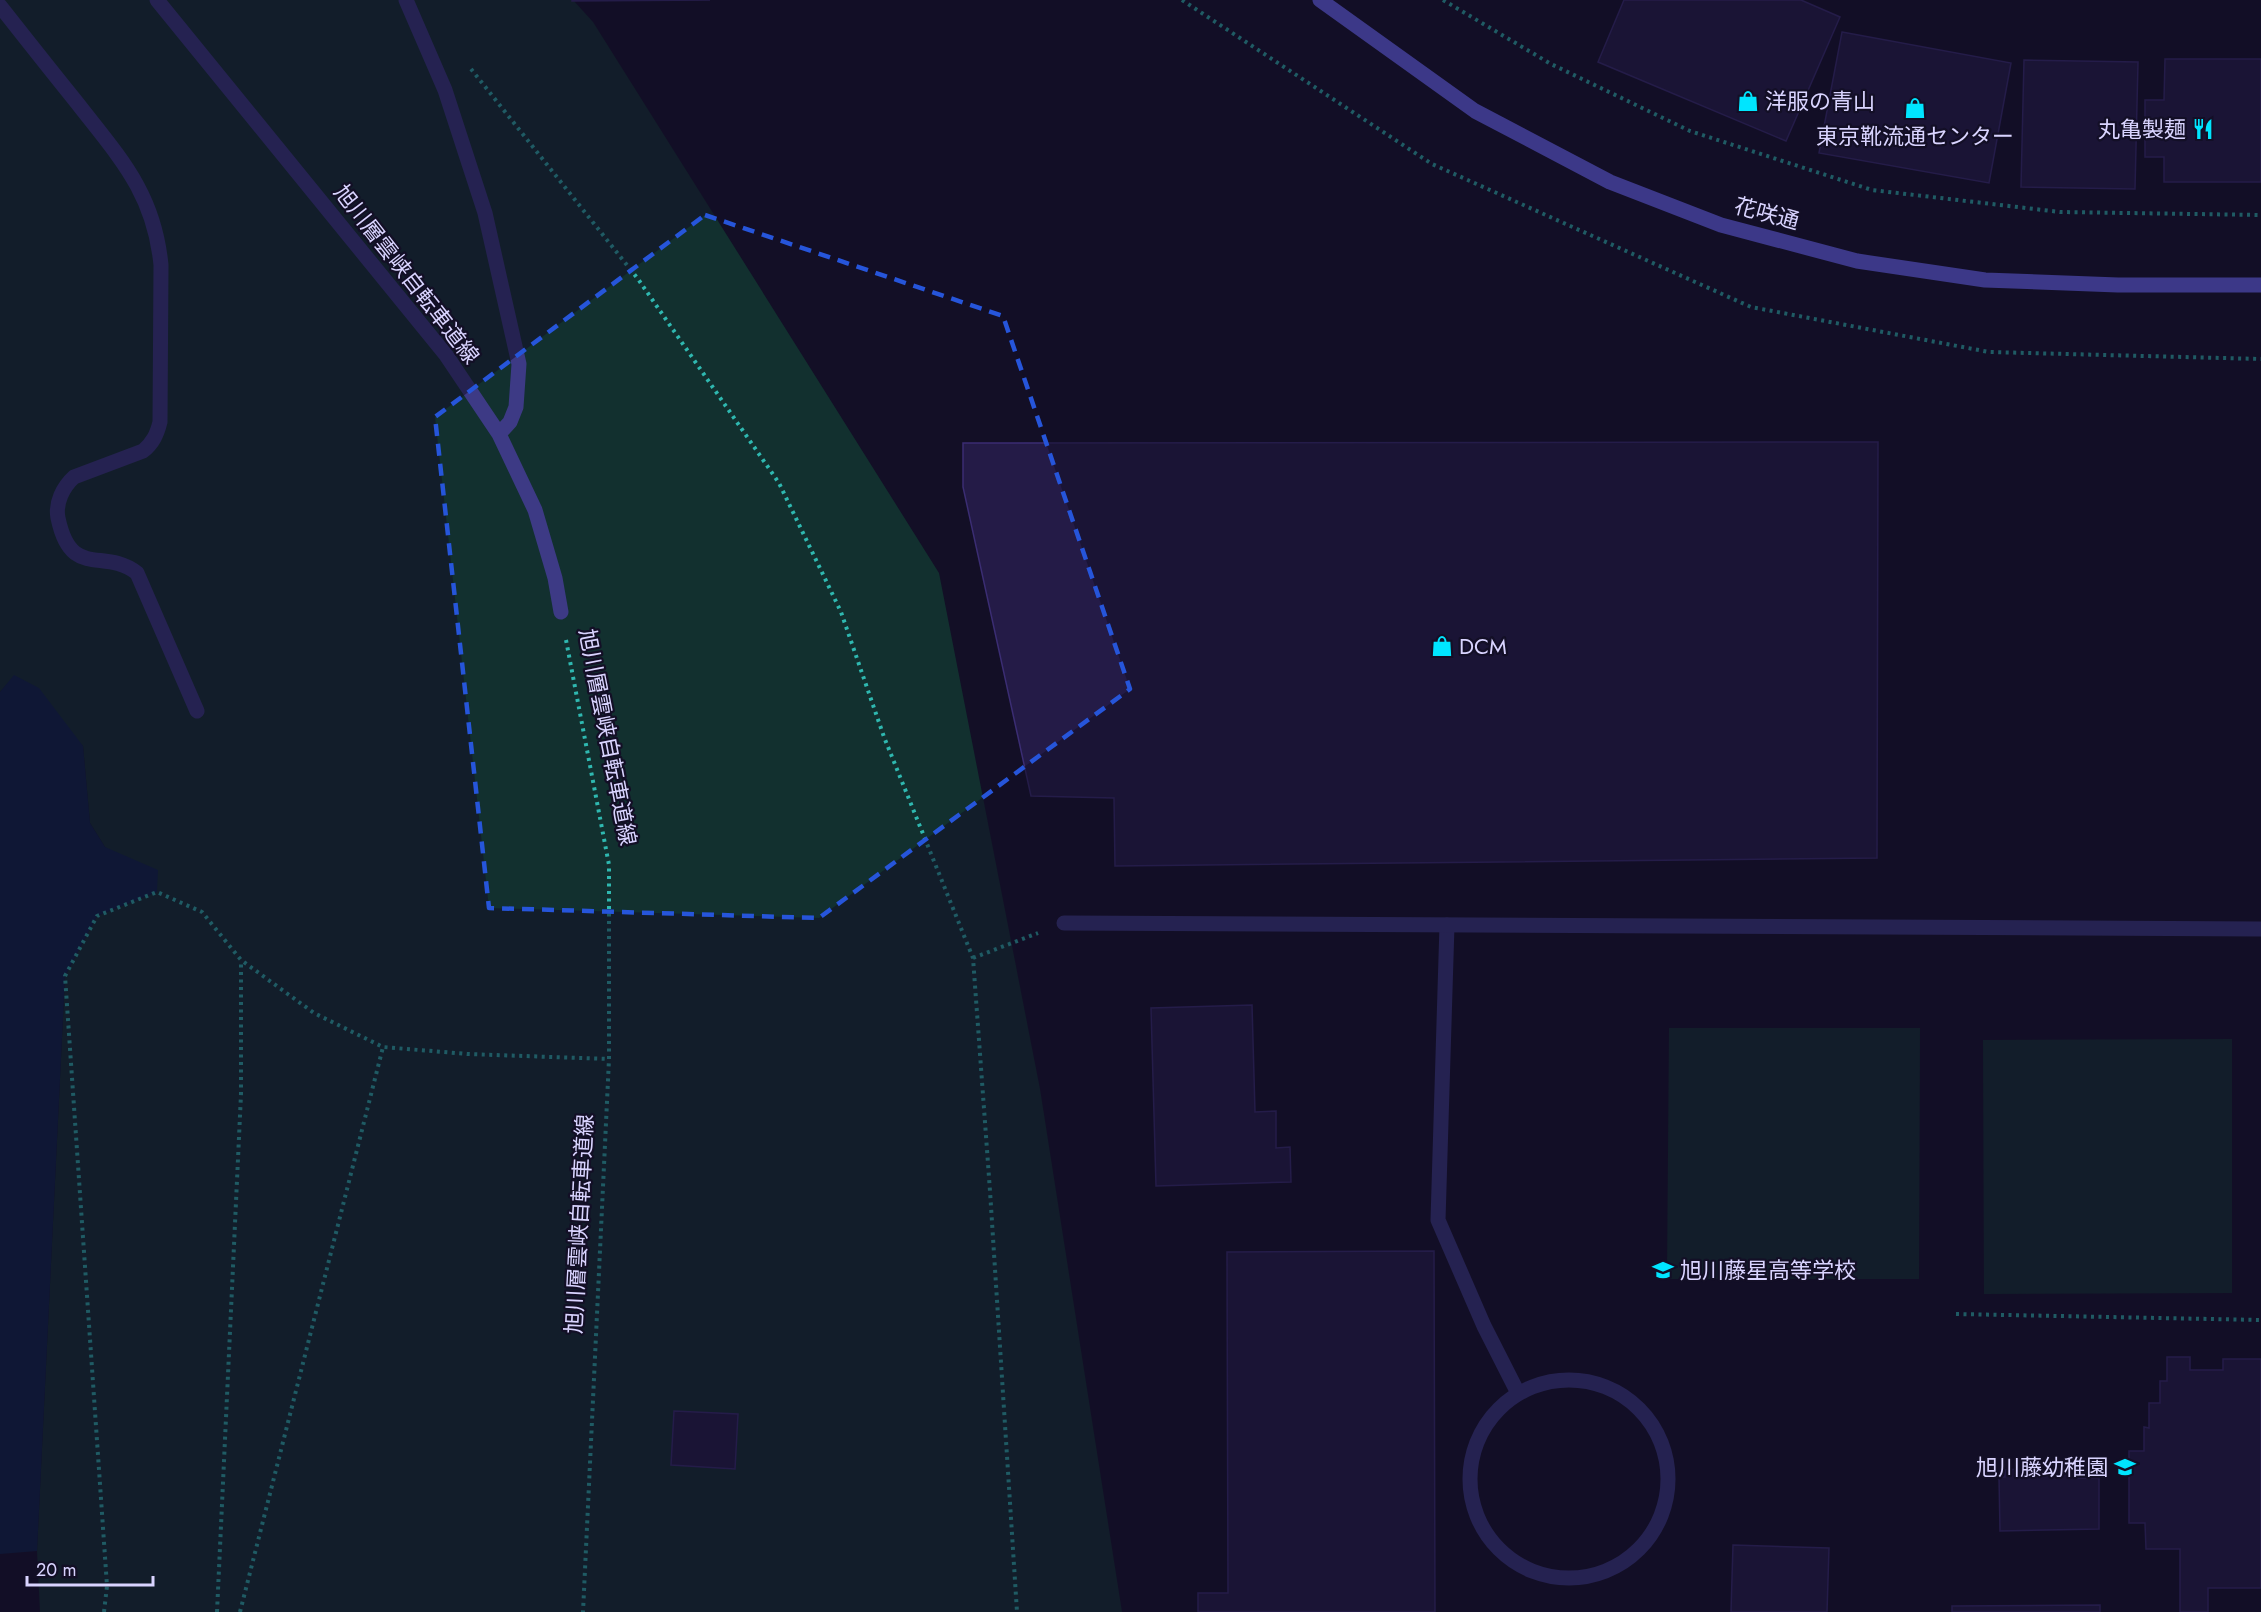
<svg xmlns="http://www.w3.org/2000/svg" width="2261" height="1612" viewBox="0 0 2261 1612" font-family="Jost,'Noto Sans JP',sans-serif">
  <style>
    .green { fill: #12302f }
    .water { fill: #0c2248 }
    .building { fill: #241b47; stroke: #3b2d73; stroke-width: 1.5 }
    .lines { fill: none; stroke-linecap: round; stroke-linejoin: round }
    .path { stroke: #2fb8b0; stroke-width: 4; stroke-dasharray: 3 4.5; stroke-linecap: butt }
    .lane { stroke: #3d3a85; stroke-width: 15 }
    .street { stroke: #3d3a85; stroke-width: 15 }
    .secondary { stroke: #6f6bff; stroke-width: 15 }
    .marked { fill: none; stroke: #2655da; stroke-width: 4.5; stroke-dasharray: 12 8; stroke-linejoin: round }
    .labels { text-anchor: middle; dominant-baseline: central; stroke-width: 4.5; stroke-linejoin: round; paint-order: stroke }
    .poi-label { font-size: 22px; fill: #d9d4ff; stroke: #130f26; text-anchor: start }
    .street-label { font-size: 22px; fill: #d9d4ff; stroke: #130f26 }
  </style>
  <rect width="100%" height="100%" fill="#130f26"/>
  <path class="green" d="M 0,0 L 573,0 L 593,22 L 939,573 L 1040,1089 L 1122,1612 L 40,1612 L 37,1551 L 65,976 L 97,916 L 156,892 L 105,847 L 90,823 L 83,746 L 14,676 L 0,692 Z
    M 1669,1028 L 1920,1028 L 1919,1279 L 1667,1279 Z
    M 2232,1039 L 2232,1293 L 1984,1294 L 1983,1040 Z"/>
  <path class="water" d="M 14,675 L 39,688 L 83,746 L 90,823 L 105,847 L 158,870 L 157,892 L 97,916 L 65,976 L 37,1551 L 0,1554 L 0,692 Z"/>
  <path class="building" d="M 572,0 L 710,0 L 572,1 Z
    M 1624,0 L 1801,0 L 1840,17 L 1786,141 L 1598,62 Z
    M 1842,32 L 2011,63 L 1989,183 L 1819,153 Z
    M 2165,59 L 2261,59 L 2261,182 L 2164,182 L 2164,157 L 2145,157 L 2145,100 L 2164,100 Z
    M 2024,60 L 2138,62 L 2135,189 L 2021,187 Z
    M 1878,442 L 1877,858 L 1115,866 L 1114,798 L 1031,796 L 963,487 L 963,443 Z
    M 1252,1005 L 1255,1112 L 1276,1111 L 1276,1148 L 1290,1147 L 1291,1182 L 1156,1186 L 1151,1008 Z
    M 1434,1251 L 1435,1612 L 1198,1612 L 1198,1593 L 1228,1593 L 1227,1252 Z
    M 2167,1357 L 2190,1357 L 2190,1370 L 2223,1370 L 2223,1359 L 2261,1359 L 2261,1588 L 2208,1588 L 2208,1612 L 2180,1612 L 2180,1549 L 2146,1549 L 2145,1523 L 2129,1523 L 2129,1451 L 2144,1451 L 2144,1427 L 2149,1428 L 2149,1403 L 2160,1403 L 2160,1381 L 2167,1381 Z
    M 674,1411 L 738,1414 L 735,1469 L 671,1465 Z
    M 2062,1468 L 2076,1468 L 2076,1478 L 2099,1478 L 2099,1529 L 2000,1531 L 1999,1477 L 2005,1477 L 2005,1470 L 2019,1469 L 2019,1477 L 2062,1476 Z
    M 1733,1545 L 1829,1548 L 1827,1612 L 1731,1612 Z
    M 2100,1605 L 2100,1612 L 1952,1612 L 1952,1606 Z"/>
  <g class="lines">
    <path class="path" d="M 1182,0 L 1432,164 L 1751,307 L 1989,352 L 2261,359
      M 1443,0 L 1551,64 L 1690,131 L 1872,190 L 2060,212 L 2261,215
      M 471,69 L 638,279 L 779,483 L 841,612 L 884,737 L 973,958 L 990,1191 L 1017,1612
      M 566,640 L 609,865 L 609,1059 L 583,1612
      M 973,958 L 1038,933
      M 1956,1314 L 2261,1320
      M 104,1612 L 107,1586 L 65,976 L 97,916 L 157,892 L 202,912 L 241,960 L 314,1013 L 383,1047 L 467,1054 L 609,1059
      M 217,1612 L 241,1094 L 241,960
      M 240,1612 L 383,1047"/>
    <path class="lane" d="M 157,0 L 446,355 L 499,434 L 535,510 L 555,578 L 561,612
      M 406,0 L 445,90 L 485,213 L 519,364 L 516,407 L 510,422 L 499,434
      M 0,6 C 26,39 52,72 78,104 C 120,158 154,193 161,265 L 160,422 C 157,434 153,443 143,451 L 74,477 C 63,487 55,503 58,518 C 71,580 103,547 137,573 L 197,711
      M 1447,925 L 1438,1220 L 1484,1326 L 1518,1393
      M1470 1479a99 99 0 1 1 198 0a99 99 0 1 1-198 0Z"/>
    <path class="street" d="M 1064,923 L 2261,929"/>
    <path class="secondary" d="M 1320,0 L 1475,111 L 1610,182 L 1721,225 L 1857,261 L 1985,280 L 2118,285 L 2261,285"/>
  </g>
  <path d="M0 0H2261V1612H0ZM 705,215 L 1003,316 L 1130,689 L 819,918 L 489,908 L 435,417 Z" fill="#130f26" fill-opacity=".55" fill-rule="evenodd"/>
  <path class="marked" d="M 705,215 L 1003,316 L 1130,689 L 819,918 L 489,908 L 435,417 Z"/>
  <defs>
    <symbol id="shop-bare" viewBox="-9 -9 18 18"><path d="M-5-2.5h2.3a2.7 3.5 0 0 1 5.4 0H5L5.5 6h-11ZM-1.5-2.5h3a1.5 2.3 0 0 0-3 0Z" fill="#00e5ff" stroke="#130f26" stroke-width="2.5" paint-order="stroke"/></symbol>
    <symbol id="restaurant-bare" viewBox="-9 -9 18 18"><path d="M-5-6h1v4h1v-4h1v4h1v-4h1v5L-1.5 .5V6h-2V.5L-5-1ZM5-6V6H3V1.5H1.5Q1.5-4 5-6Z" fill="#00e5ff" stroke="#130f26" stroke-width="2.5" paint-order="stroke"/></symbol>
    <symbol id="school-bare" viewBox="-9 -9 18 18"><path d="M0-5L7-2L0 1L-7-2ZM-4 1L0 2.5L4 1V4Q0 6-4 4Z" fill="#00e5ff" stroke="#130f26" stroke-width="2.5" paint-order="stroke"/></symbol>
  </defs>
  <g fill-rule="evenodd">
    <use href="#shop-bare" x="1733" y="86" width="30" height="30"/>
    <use href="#shop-bare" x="1900" y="93" width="30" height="30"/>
    <use href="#restaurant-bare" x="2188" y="114" width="30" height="30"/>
    <use href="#shop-bare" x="1427" y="631" width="30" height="30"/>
    <use href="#school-bare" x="1648" y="1255" width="30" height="30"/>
    <use href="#school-bare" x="2110" y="1452" width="30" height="30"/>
  </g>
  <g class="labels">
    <g class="poi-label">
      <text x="1765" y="101">洋服の青山</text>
      <text x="2186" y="129" text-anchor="end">丸亀製麺</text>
      <text x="1915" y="136" text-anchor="middle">東京靴流通センター</text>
      <text x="1459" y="646">DCM</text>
      <text x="1680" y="1270">旭川藤星高等学校</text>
      <text x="2108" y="1467" text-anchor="end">旭川藤幼稚園</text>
    </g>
    <g class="street-label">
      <text transform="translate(1767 213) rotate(15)">花咲通</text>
      <text transform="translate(407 274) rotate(52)">旭川層雲峡自転車道線</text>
      <text transform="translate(608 737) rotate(79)">旭川層雲峡自転車道線</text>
      <text transform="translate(579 1224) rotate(-87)">旭川層雲峡自転車道線</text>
    </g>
  </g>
  <path d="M27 1576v9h126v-9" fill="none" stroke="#d9d4ff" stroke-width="3"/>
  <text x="36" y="1576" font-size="18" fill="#d9d4ff" stroke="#130f26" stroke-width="4.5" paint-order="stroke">20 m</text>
</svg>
